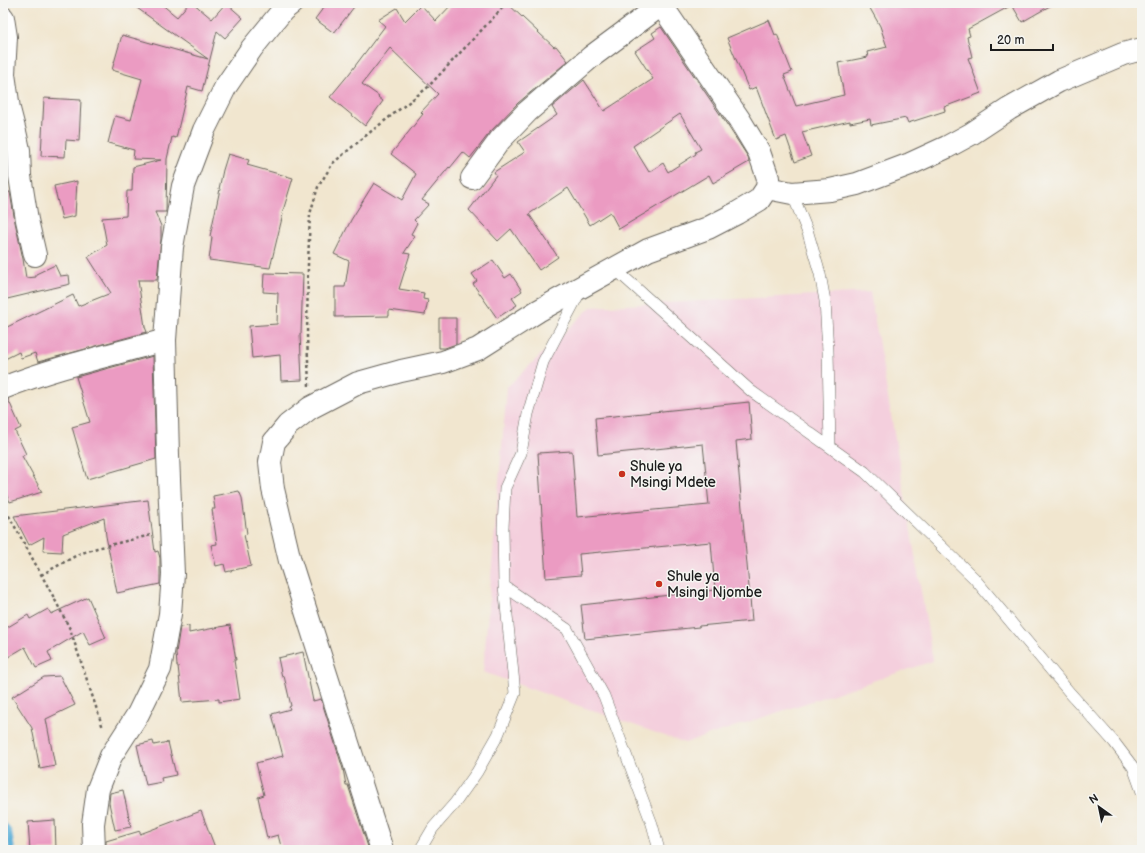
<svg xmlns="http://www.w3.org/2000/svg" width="1145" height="853" viewBox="0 0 1145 853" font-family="'Balsamiq Sans',sans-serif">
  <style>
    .built { fill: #f4cfdd }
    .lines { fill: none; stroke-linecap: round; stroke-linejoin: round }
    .stream { stroke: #5db1d9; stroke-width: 6 }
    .building { fill: #eb9bc2; fill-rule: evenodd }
    .service-casing { stroke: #67635b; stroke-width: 12 }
    .minor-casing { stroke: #67635b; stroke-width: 24 }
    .path { stroke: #67635b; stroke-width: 2.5; stroke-dasharray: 3 3; stroke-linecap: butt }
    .service { stroke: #fff; stroke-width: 11 }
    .minor { stroke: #fff; stroke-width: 22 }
    .poi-dot { fill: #c8321e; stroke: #f6f6f2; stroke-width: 1.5 }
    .labels { text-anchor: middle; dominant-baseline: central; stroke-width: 3; stroke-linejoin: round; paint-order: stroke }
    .poi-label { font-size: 14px; fill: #1c1c1c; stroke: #f6f6f2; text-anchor: start }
  </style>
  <rect width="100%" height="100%" fill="#f6f6f2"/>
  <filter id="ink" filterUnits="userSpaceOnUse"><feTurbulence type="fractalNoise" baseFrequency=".025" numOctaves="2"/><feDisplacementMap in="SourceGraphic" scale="8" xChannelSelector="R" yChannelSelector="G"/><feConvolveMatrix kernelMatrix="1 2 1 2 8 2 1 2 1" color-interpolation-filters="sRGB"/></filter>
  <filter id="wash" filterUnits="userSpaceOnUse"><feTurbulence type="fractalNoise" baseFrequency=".012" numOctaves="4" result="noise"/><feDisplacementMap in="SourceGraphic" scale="16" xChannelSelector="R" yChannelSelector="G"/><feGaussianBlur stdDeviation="0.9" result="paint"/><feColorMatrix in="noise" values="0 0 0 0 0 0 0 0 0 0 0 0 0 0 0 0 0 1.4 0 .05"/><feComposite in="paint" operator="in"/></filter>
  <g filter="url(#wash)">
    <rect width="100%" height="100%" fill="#f1e6cf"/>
    <path class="built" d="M 870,292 L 933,661 L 685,743 L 483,672 L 507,387 L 591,307 Z"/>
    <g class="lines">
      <path class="stream" d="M 3,824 L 9,832 L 12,850"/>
    </g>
    <g id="blocks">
      <path class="building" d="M 130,3 L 160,3 L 177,17 L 189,3 L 193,3 L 212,19 L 226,3 L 243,18 L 225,38 L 217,31 L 202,91 L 188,87 L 176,138 L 172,137 L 167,159 L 166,212 L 155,212 L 161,226 L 161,239 L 157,280 L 138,280 L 145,327 L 147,332 L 38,362 L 35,353 L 21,358 L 19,352 L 3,360 L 3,329 L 73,295 L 78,306 L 111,293 L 88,257 L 107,245 L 102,218 L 126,216 L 127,191 L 132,191 L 133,167 L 161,160 L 133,159 L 134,150 L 108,143 L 115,116 L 131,120 L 142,79 L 112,70 L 122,35 L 208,59 Z
        M 327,3 L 357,3 L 334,33 L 315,19 Z
        M 453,3 L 507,3 L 554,47 L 556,46 L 568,61 L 518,103 L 491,131 L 478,148 L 470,158 L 463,152 L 450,168 L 449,167 L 422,200 L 429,204 L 414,220 L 417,223 L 411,234 L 415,236 L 404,253 L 410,254 L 399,289 L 424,293 L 423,299 L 428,300 L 425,315 L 389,310 L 389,316 L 335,317 L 335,287 L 345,287 L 349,261 L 334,254 L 351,220 L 374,183 L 402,200 L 416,174 L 391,154 L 423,114 L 421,112 L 438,94 L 390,48 L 362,84 L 379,96 L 378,97 L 383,101 L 365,126 L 330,97 L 349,74 L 385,26 L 378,20 L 397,8 L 405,21 L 421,5 L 436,21 Z
        M 867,3 L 1055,3 L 1022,22 L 1012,5 L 968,29 L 970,36 L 967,37 L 972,57 L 968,58 L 981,93 L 944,107 L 945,111 L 908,123 L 906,118 L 871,125 L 870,119 L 850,123 L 850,121 L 802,132 L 811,156 L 795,162 L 786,136 L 776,140 L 756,87 L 749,90 L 727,38 L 769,20 L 775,35 L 777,34 L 792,72 L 784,75 L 796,106 L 844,95 L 838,63 L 868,57 L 867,52 L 887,47 L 880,26 Z
        M 661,27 L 728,126 L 748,157 L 749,162 L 713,183 L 709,175 L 671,198 L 619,229 L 610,212 L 590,225 L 568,188 L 529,214 L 558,257 L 539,270 L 511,229 L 498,241 L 469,210 L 496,175 L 494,172 L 525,152 L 518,142 L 557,115 L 552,107 L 584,80 L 604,111 L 653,79 L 635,51 L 655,38 L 652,33 ZM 680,114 L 701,149 L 695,152 L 696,154 L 668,172 L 663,163 L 649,172 L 633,146 Z
        M 44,98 L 81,100 L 79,141 L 66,140 L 65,157 L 41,156 Z
        M 228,154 L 249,160 L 247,165 L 293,178 L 282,214 L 283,214 L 270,268 L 209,260 L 212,237 L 210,236 L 220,189 L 219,189 L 223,170 Z
        M 77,181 L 75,216 L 62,219 L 54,186 Z
        M 10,192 L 15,222 L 23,259 L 26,278 L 36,277 L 36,274 L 55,265 L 60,276 L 69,275 L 70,284 L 3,300 L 3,193 Z
        M 493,260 L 505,278 L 511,274 L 522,291 L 512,298 L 517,305 L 497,318 L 473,284 L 477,281 L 472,274 Z
        M 264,273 L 303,274 L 301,334 L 300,334 L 302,380 L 281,381 L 280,355 L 252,358 L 249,326 L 277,324 L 278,293 L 263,292 Z
        M 439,318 L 456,318 L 456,344 L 445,348 L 439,348 Z
        M 153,356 L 156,459 L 87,479 L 72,427 L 90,422 L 76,377 Z
        M 8,399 L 21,428 L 15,431 L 26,454 L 22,456 L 42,492 L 10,502 L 3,488 L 3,400 Z
        M 749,402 L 752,439 L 736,441 L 752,621 L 699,626 L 699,627 L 585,639 L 581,605 L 715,590 L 711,542 L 579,554 L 581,575 L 546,578 L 538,453 L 572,451 L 577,517 L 709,505 L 703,444 L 598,455 L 595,418 Z
        M 239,491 L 242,498 L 247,534 L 244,535 L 251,566 L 226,572 L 224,564 L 216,566 L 211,545 L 217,544 L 212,509 L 215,509 L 213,496 Z
        M 148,500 L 155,552 L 158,551 L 160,558 L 160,584 L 117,593 L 106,536 L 104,518 L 63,534 L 62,552 L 43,551 L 44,537 L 29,545 L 14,516 Z
        M 88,597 L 106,638 L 90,645 L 83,631 L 48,652 L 52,661 L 36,668 L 25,647 L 3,660 L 3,630 L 28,615 L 30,619 L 48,609 L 51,614 Z
        M 230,625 L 236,660 L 234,660 L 240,699 L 219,702 L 219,699 L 182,702 L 178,666 L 177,666 L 176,653 L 180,627 L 189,626 L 189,633 Z
        M 303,652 L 313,701 L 321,699 L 343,769 L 346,785 L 348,785 L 369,850 L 282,850 L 278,835 L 267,838 L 258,797 L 264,795 L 256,763 L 283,756 L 272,714 L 290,709 L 289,707 L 291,706 L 284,676 L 282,677 L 278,658 Z
        M 60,676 L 75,705 L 46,719 L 55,766 L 40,769 L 32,728 L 12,697 L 44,677 Z
        M 153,741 L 154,745 L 168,742 L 176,775 L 161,778 L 162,782 L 146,785 L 137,745 Z
        M 123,790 L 131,827 L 115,830 L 109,803 L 110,793 Z
        M 201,811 L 216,850 L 106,850 L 106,841 L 140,831 L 140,834 Z
        M 55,820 L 56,850 L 30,850 L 28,822 Z"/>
    </g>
  </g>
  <g filter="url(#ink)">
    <use href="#blocks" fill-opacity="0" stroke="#67635b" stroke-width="1"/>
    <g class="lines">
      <defs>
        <path id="service" d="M 792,193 L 808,233 L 820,274 L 825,301 L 828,351 L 830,447
          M 615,269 L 751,391 L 865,472 L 974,578 L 1070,693 L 1114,742 L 1133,767 L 1142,792
          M 581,290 L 543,362 L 528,414 L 521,453 L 505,488 L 503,528 L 504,586 L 567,629 L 604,696 L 652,824 L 659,850
          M 420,850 L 433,828 L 455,803 L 477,772 L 498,735 L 515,693 L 504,586"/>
        <path id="minor" d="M 3,18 L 6,37 L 4,74 L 9,109 L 16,136 L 19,150 L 20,176 L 27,220 L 35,255
          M 472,178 L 500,140 L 527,112 L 591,57 L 661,5
          M 767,188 L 792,193 L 830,190 L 857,184 L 910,164 L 947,147 L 971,134 L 1009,109 L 1059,81 L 1123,54 L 1142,49
          M 3,388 C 55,367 111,355 165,340
          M 94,850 L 93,824 L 98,789 L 111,756 L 138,714 L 160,669 L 170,614 L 173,574 L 168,455 L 165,340 L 172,247 L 183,186 L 204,130 L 226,86 L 252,48 L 283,10 L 292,3
          M 382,850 L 290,561 L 273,489 L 270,462 L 274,442 L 288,425 L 310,408 L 358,383 L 401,371 L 443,362 L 478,349 L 538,311 L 648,250 L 708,228 L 737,213 L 759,200 L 767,188 L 768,178 L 759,152 L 739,119 L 660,3"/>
      </defs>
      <use href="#service" class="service-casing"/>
      <use href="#minor" class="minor-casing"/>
      <path class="path" d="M 309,386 L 307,335 L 308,264 L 310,214 L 318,187 L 333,163 L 369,133 L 427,88 L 507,3
        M 3,505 L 53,596 L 70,629 L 103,728
        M 41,575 L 79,554 L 97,548 L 151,535"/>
      <use href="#service" class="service"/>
      <use href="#minor" class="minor"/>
    </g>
  </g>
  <g class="poi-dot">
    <circle cx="622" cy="474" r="4"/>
    <circle cx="659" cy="584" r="4"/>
  </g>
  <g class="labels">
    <g class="poi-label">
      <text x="630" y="466">Shule ya<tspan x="630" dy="16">Msingi Mdete</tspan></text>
      <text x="667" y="576">Shule ya<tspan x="667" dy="16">Msingi Njombe</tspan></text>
    </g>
  </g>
  <rect width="1145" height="853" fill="none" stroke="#f6f6f2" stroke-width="16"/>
  <g transform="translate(1099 807) rotate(327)" stroke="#f6f6f2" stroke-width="3" paint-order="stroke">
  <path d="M0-3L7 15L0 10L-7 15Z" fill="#1c1c1c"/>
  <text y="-6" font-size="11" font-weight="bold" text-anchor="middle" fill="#1c1c1c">N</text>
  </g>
  <path d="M991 44v6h62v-6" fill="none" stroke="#1c1c1c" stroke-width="2"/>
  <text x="997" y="44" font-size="12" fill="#1c1c1c" stroke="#f6f6f2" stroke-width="3" paint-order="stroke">20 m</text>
</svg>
